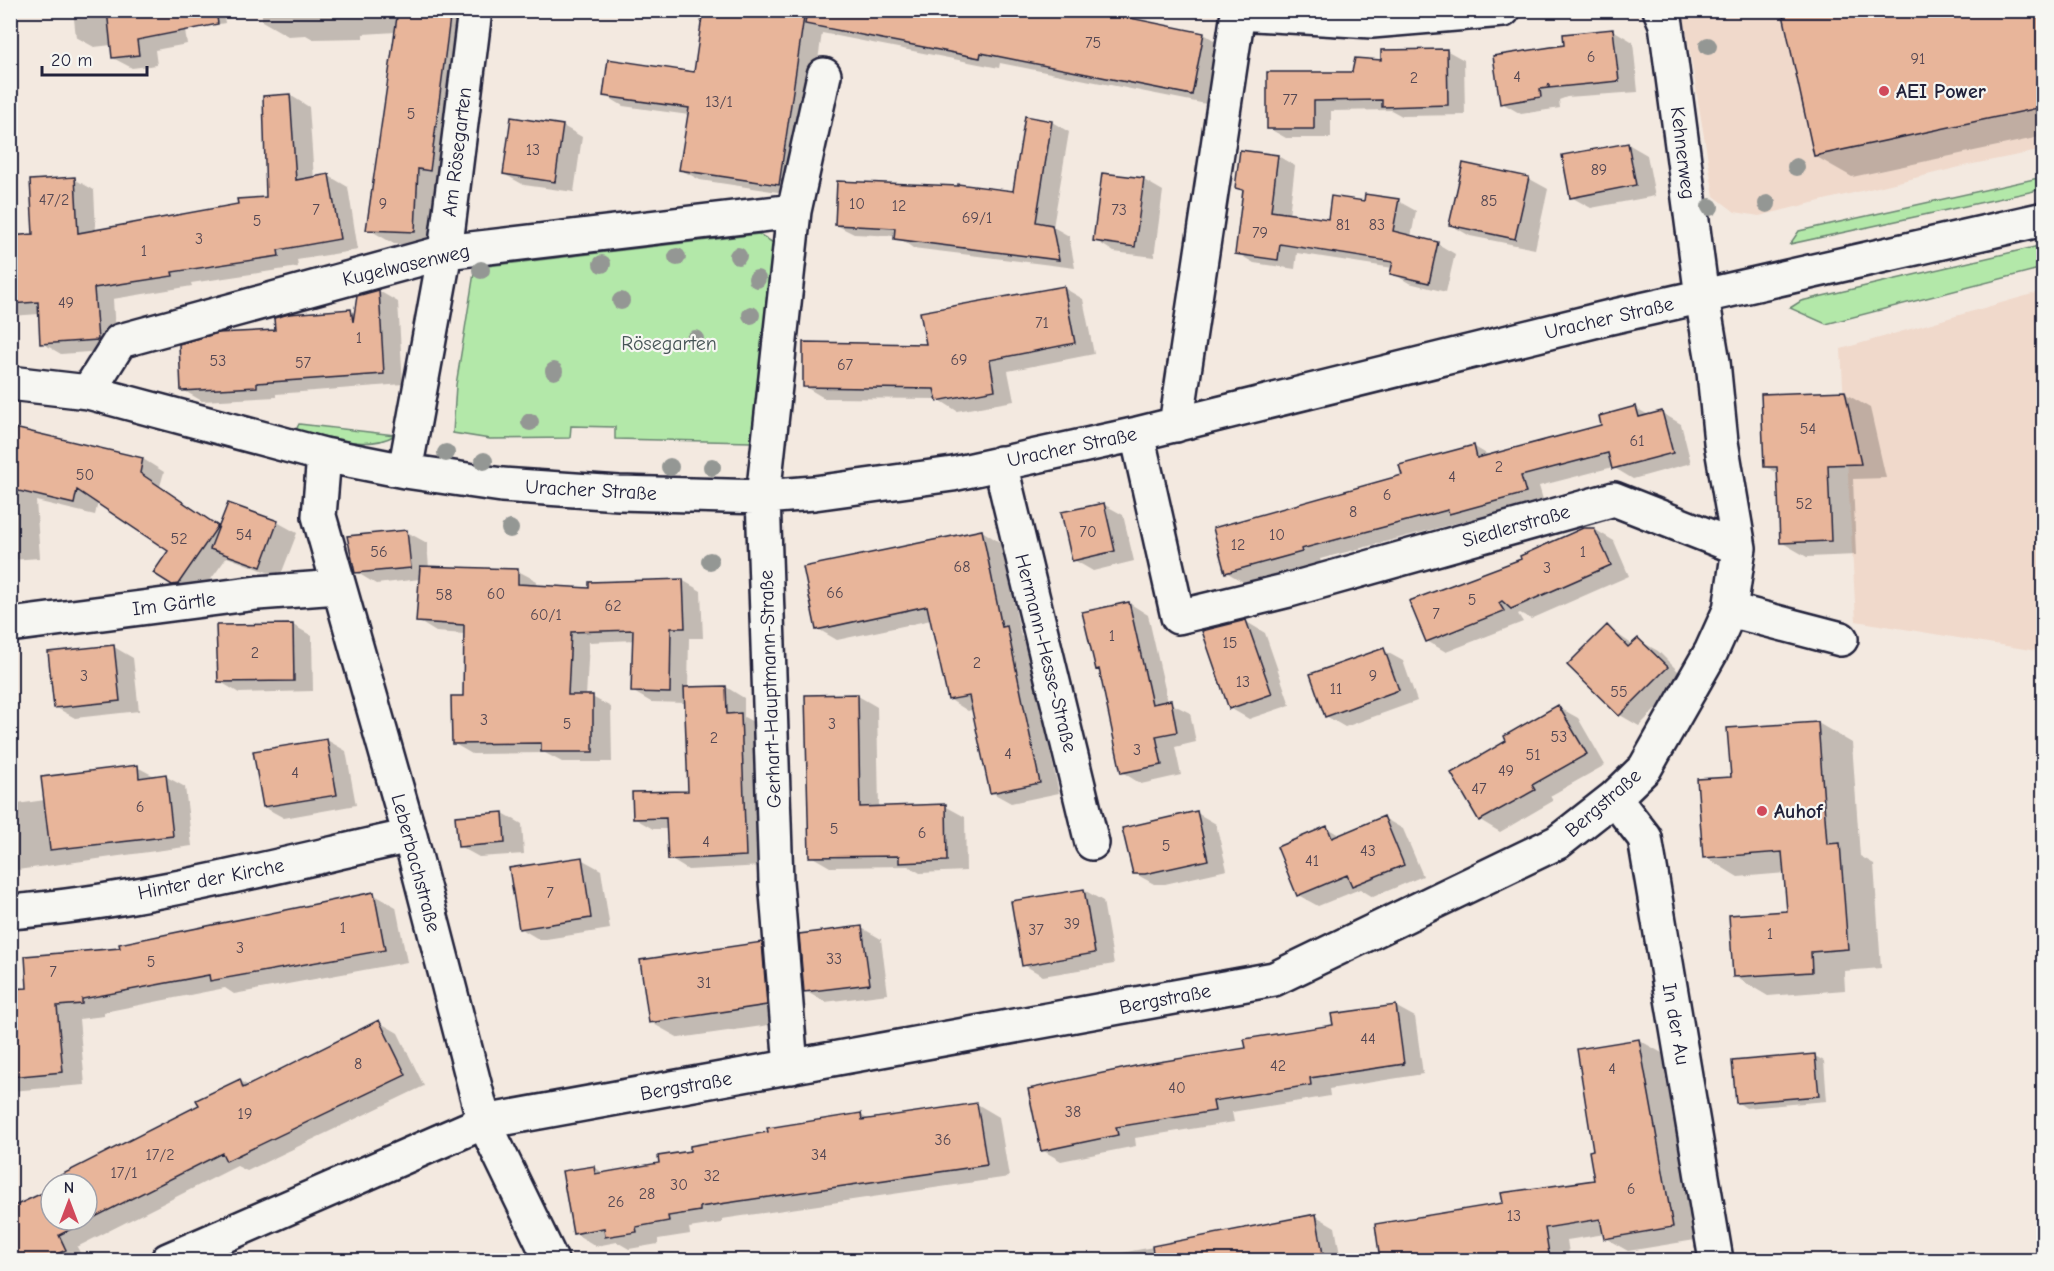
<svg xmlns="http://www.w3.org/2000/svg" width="2054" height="1271" viewBox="0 0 2054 1271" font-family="'Comic Neue',sans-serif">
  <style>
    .built { fill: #f0d9cb }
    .green { fill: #b3e8a9; stroke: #6a8572; stroke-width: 1.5 }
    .shadow { fill: #0003 }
    .building { fill: #e8b59a; stroke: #22223b; stroke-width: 1.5 }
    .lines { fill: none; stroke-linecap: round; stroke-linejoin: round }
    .minor-casing { stroke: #22223b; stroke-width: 38 }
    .minor { stroke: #f6f6f2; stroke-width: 33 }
    .tree { fill: #949794 }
    .poi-dot { fill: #d1495b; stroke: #f6f6f2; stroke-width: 2 }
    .labels { text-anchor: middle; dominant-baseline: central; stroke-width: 4.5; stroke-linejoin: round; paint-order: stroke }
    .number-label { font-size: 16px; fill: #544753 }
    .poi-label { font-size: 20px; font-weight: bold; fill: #22223b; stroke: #f6f6f2; text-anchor: start }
    .street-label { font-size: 20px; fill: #22223b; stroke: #f6f6f2 }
    .park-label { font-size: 20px; fill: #465456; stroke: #f6f6f2 }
  </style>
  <rect width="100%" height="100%" fill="#f3e9e0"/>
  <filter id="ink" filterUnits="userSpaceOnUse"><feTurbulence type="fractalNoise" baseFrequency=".0167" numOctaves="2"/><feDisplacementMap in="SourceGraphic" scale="12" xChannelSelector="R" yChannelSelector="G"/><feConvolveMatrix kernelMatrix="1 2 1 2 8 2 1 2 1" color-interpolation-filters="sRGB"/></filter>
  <g filter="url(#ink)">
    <path class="built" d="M 1683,11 L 2043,11 L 2043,150 L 1968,165 L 1759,216 L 1735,212 L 1714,196 Z
      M 2043,291 L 2043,652 L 1856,621 L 1841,349 Z"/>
    <path class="green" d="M 2043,177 L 2043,189 L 1790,244 L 1799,231 Z
      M 759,234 L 775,244 L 759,399 L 751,442 L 615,439 L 615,427 L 571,426 L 570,438 L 490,439 L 453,433 L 456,385 L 474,273 L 479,267 Z
      M 2043,245 L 2043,268 L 1826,324 L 1790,308 L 1801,301 Z
      M 299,424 L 395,435 C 367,452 327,436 296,430 Z"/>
    <path class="shadow" d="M 73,10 L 223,10 L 225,23 L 185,30 L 187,44 L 155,50 L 157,65 L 132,68 L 113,58 L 112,45 L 94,47 L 76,37 Z
      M 262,10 L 479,10 L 440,246 L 394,244 L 368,229 L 396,32 L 363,34 L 363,38 L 313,39 L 306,35 L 288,36 L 262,21 Z
      M 605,10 L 659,10 L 658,18 Z
      M 704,10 L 1093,10 L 1204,34 L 1222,45 L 1211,105 L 1000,63 L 999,68 L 822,33 L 798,195 L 700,180 L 681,170 L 689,115 L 623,106 L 605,95 L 695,74 Z
      M 1783,10 L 2044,10 L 2044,136 L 1852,177 L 1815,156 Z
      M 1613,30 L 1633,42 L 1638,92 L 1567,97 L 1559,100 L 1560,108 L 1521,114 L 1502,103 L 1565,46 Z
      M 1446,50 L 1464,60 L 1465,115 L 1402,116 L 1391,110 L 1331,111 L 1331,138 L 1286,138 L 1268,128 L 1353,73 L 1383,61 Z
      M 290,95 L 309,107 L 314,179 L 329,176 L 348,187 L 358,250 L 297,260 L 298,267 L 191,283 L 192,286 L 113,299 L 116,350 L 61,354 L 42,343 L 40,314 L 10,316 L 10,237 L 35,236 L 74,179 L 94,190 L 96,231 L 268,198 Z
      M 1052,122 L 1069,132 L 1053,227 L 1069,236 L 1075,268 L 913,248 L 896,236 L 854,234 L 836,225 L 1014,193 Z
      M 563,126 L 582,137 L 574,192 L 524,185 L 504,174 Z
      M 1628,144 L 1647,155 L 1655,196 L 1591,208 L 1571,197 Z
      M 1278,156 L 1295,166 L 1289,215 L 1329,220 L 1365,203 L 1398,201 L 1416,211 L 1411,237 L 1438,244 L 1455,254 L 1446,292 L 1409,283 L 1392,273 L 1393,268 L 1297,253 L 1295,269 L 1254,263 L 1237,253 L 1245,192 L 1236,188 Z
      M 1104,174 L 1144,180 L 1163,191 L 1154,257 L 1114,252 L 1095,240 Z
      M 1528,178 L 1548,189 L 1535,249 L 1470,236 L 1451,225 Z
      M 1064,288 L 1083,299 L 1094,354 L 1008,371 L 1014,401 L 957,411 L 938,399 L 824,398 L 804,386 L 927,345 Z
      M 379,291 L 398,302 L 403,384 L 276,394 L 276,397 L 202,401 L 183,390 L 277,332 L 351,311 L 356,314 Z
      M 1844,393 L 1870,408 L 1886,478 L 1853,479 L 1856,555 L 1807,557 L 1781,542 L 1779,474 L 1765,466 Z
      M 1636,408 L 1650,416 L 1662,413 L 1681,424 L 1691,463 L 1633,479 L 1613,467 L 1539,486 L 1544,503 L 1469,524 L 1464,521 L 1320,559 L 1321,562 L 1245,583 L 1226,572 L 1404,476 L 1473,446 L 1490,456 L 1603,426 Z
      M 10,429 L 143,459 L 164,472 L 160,486 L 220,527 L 277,522 L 297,533 L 280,577 L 227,557 L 199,596 L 194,596 L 172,584 L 170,551 L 98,502 L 95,515 L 36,501 L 40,558 L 10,560 Z
      M 1103,504 L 1123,515 L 1134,561 L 1093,571 L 1074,560 Z
      M 1594,529 L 1614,541 L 1629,576 L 1531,619 L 1520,613 L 1518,614 L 1523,622 L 1446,652 L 1427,641 L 1523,559 Z
      M 982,531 L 1001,543 L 1021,636 L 1026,639 L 1059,793 L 1011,803 L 991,792 L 974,709 L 968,711 L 949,699 L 931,620 L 837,640 L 818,629 Z
      M 407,532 L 427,543 L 429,568 L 518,571 L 537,581 L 536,587 L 591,590 L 682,580 L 701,591 L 703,638 L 689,638 L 688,689 L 726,687 L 744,698 L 744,717 L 759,725 L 764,866 L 688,870 L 670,859 L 668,829 L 653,829 L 634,818 L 689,793 L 686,703 L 651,702 L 632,691 L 634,640 L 589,642 L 586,697 L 592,697 L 611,707 L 612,762 L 562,762 L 545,753 L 472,754 L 453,743 L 464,697 L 465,634 L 436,632 L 418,621 L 420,579 L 376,584 L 356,572 Z
      M 1129,603 L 1148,615 L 1168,702 L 1190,713 L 1196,742 L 1175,747 L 1181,775 L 1141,784 L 1122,772 L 1101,671 L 1097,669 Z
      M 1245,621 L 1265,633 L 1290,705 L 1249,719 L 1230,708 Z
      M 293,625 L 312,636 L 313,691 L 239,693 L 219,681 Z
      M 1607,627 L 1633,645 L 1638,640 L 1658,651 L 1686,679 L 1639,726 L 1620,715 Z
      M 114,647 L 133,658 L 139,711 L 75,718 L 55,707 Z
      M 1383,650 L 1403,661 L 1417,701 L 1345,727 L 1326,716 Z
      M 858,696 L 877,707 L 879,808 L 945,806 L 965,817 L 966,871 L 920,873 L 908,866 L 830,867 L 811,856 Z
      M 1558,707 L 1578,718 L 1605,765 L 1550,796 L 1553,801 L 1500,832 L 1480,820 L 1508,742 Z
      M 1818,723 L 1852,743 L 1860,856 L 1874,864 L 1881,968 L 1844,971 L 1845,990 L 1768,996 L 1734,976 L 1788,913 L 1786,873 L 1738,877 L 1705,857 L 1733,778 Z
      M 327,740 L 346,751 L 356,805 L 284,818 L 264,807 Z
      M 137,767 L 156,777 L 165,776 L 185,787 L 192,846 L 10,871 L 10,805 L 45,800 Z
      M 503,813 L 522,824 L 524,854 L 479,857 L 459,846 Z
      M 1197,813 L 1216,824 L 1227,870 L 1165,884 L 1154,884 L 1134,873 Z
      M 1384,818 L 1403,829 L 1423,876 L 1373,897 L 1360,889 L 1318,906 L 1298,895 L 1327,828 L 1341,836 Z
      M 581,859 L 601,870 L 610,929 L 540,940 L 520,928 Z
      M 1084,890 L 1103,901 L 1114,964 L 1043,976 L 1024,965 Z
      M 373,894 L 396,907 L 407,962 L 234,994 L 225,988 L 104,1012 L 104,1016 L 79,1019 L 85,1085 L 10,1091 L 10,991 L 29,989 L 122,949 Z
      M 862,928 L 881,939 L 888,994 L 825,1002 L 805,991 Z
      M 762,944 L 791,960 L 796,1021 L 679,1038 L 650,1022 Z
      M 1395,1006 L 1415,1017 L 1423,1074 L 1329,1089 L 1330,1096 L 1232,1112 L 1234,1122 L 1135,1138 L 1136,1146 L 1061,1161 L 1042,1150 L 1248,1049 Z
      M 379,1022 L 398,1033 L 424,1086 L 247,1171 L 237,1166 L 77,1247 L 84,1260 L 10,1260 L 10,1210 L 51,1191 L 51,1220 L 87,1220 L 87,1184 L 65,1184 L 201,1106 L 240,1081 L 249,1086 Z
      M 1639,1040 L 1662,1053 L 1695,1240 L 1628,1251 L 1605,1238 L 1605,1234 L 1567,1240 L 1570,1260 L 1382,1260 L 1376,1225 L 1504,1204 L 1596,1181 L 1595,1151 Z
      M 1815,1056 L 1824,1061 L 1827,1101 L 1746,1108 L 1737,1102 Z
      M 977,1104 L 999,1117 L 1009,1177 L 722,1219 L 722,1223 L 689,1228 L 690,1234 L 658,1239 L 658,1244 L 629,1249 L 617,1242 L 596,1246 L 574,1233 L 594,1167 L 605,1174 L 661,1164 L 770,1133 L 860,1115 L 870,1120 Z
      M 1316,1216 L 1335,1227 L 1341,1260 L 1112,1260 L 1111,1255 Z"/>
    <path class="building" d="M 107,10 L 216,10 L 218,24 L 137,40 L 139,55 L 112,58 Z
      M 398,10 L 451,10 L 430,171 L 418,169 L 415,232 L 366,230 Z
      M 703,10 L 805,10 L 779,185 L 679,170 L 689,108 L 603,96 L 608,59 L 694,72 Z
      M 807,10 L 1091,10 L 1204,33 L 1192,95 L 981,53 L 980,58 L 805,24 Z
      M 1782,10 L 2043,10 L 2043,107 L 1814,156 Z
      M 1613,29 L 1619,81 L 1549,88 L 1549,84 L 1548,88 L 1540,89 L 1541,97 L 1500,104 L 1493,56 L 1564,45 L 1563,34 Z
      M 1447,49 L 1448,105 L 1382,107 L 1382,100 L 1314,101 L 1314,129 L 1267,129 L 1267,72 L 1352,72 L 1355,58 L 1381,60 L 1381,50 Z
      M 290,94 L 296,180 L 329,174 L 340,239 L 278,250 L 279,256 L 172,272 L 173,276 L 94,288 L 98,340 L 40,344 L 38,302 L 10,304 L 10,236 L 33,234 L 30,180 L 75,177 L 78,233 L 238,204 L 237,199 L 266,197 L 263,96 Z
      M 1025,116 L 1052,121 L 1036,222 L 1052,225 L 1059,260 L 894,239 L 895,228 L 835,225 L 837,181 L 958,186 L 958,184 L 1013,191 Z
      M 511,117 L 563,125 L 555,182 L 503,174 Z
      M 1628,143 L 1636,185 L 1570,198 L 1562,155 Z
      M 1240,150 L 1278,155 L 1271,211 L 1328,219 L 1331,196 L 1364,201 L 1365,194 L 1399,199 L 1393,231 L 1438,242 L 1429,283 L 1390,274 L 1393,262 L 1280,244 L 1278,260 L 1235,254 L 1243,190 L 1235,188 Z
      M 1463,163 L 1529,177 L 1515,239 L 1449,225 Z
      M 1102,173 L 1144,178 L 1135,247 L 1093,241 Z
      M 1064,286 L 1075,343 L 990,360 L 995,390 L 937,401 L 934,389 L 803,387 L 803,342 L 926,344 L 920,312 Z
      M 379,290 L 384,374 L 257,383 L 257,387 L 181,391 L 179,344 L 218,333 L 275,330 L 274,318 L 289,314 L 351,309 L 353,322 L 357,296 Z
      M 1845,391 L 1861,464 L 1828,465 L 1831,541 L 1780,543 L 1777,467 L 1764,467 L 1761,394 Z
      M 1636,406 L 1639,417 L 1662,411 L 1673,453 L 1612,469 L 1608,453 L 1521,476 L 1526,493 L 1449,514 L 1448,510 L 1301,549 L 1302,552 L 1225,573 L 1213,528 L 1402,475 L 1399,465 L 1474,445 L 1477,458 L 1601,425 L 1599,416 Z
      M 10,427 L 143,458 L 140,473 L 218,526 L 178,584 L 172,585 L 153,573 L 168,551 L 77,490 L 74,504 L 10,489 Z
      M 228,503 L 278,521 L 261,567 L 210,549 Z
      M 1104,503 L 1115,551 L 1072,561 L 1061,512 Z
      M 1583,528 L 1594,528 L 1611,565 L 1511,609 L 1502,601 L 1499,603 L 1504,611 L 1426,642 L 1409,601 L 1521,559 L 1520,556 Z
      M 407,530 L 411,568 L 355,573 L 347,536 Z
      M 982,530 L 1002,627 L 1007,626 L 1040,783 L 990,793 L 969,696 L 948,700 L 927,606 L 816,630 L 803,567 Z
      M 420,566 L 518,569 L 518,584 L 589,588 L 589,582 L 683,579 L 685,628 L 671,628 L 670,693 L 631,692 L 633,630 L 571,632 L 568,695 L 593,695 L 593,752 L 541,752 L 541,743 L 452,744 L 451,696 L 463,696 L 464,625 L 416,622 Z
      M 1129,602 L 1152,704 L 1171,700 L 1177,732 L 1156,736 L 1162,765 L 1121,773 L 1099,669 L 1096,670 L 1082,612 Z
      M 1246,620 L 1272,694 L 1229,709 L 1202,631 Z
      M 293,624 L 294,681 L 218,682 L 216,625 Z
      M 1607,625 L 1628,647 L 1638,638 L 1668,667 L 1619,716 L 1567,665 Z
      M 114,645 L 120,701 L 54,708 L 48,652 Z
      M 1384,648 L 1399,690 L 1325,717 L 1310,674 Z
      M 726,686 L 727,714 L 741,713 L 746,856 L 668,860 L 666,818 L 633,819 L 632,792 L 688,791 L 684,687 Z
      M 858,694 L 860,807 L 946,804 L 947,861 L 899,863 L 899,856 L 809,857 L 805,695 Z
      M 1558,705 L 1587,754 L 1532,785 L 1535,790 L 1479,821 L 1451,773 L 1506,741 L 1504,736 Z
      M 1818,722 L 1827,844 L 1840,843 L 1848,949 L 1811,952 L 1812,972 L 1733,977 L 1729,915 L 1787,911 L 1782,852 L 1703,858 L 1697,779 L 1731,777 L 1727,728 Z
      M 327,739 L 337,795 L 263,807 L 253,751 Z
      M 138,765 L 139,778 L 166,774 L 173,836 L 50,850 L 41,777 Z
      M 1197,811 L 1208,860 L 1145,874 L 1133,874 L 1122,828 Z
      M 503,812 L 505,843 L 458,847 L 455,816 Z
      M 1384,816 L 1404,865 L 1352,886 L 1347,875 L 1297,896 L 1277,847 L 1327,826 L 1332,838 Z
      M 582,857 L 591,918 L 519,929 L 509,868 Z
      M 1084,889 L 1095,953 L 1022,966 L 1011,901 Z
      M 374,892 L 385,950 L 210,981 L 209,975 L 82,999 L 82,1004 L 57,1006 L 63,1072 L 10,1077 L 10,989 L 27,988 L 25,956 L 120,948 L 119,944 Z
      M 862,926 L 870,984 L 804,992 L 799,934 Z
      M 762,942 L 767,1005 L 649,1023 L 640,960 Z
      M 1396,1005 L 1404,1064 L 1310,1078 L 1311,1085 L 1213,1101 L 1215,1111 L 1116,1127 L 1118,1135 L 1041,1151 L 1028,1089 L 1140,1065 L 1246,1048 L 1244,1039 L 1333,1025 L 1331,1014 Z
      M 379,1020 L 406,1075 L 226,1161 L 222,1153 L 59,1235 L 66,1250 L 44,1260 L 10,1260 L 10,1208 L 51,1189 L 51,1220 L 87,1220 L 87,1184 L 62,1184 L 59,1176 L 199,1105 L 196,1100 L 240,1079 L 243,1088 Z
      M 1639,1039 L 1673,1227 L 1604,1239 L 1600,1219 L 1545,1228 L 1550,1260 L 1380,1260 L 1375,1224 L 1503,1203 L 1501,1193 L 1594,1180 L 1589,1151 L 1593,1150 L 1577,1049 Z
      M 1815,1054 L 1819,1096 L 1736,1103 L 1732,1061 Z
      M 977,1103 L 987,1165 L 700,1207 L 700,1211 L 668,1216 L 669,1221 L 636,1227 L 637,1232 L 605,1237 L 604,1228 L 573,1234 L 562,1171 L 594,1166 L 595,1174 L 659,1163 L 658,1156 L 690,1151 L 690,1146 L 768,1132 L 767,1128 L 861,1113 L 862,1120 Z
      M 1316,1214 L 1324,1260 L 1154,1260 L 1152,1246 Z"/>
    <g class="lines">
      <defs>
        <path id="minor" d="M 794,211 L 824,75
          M 10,383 L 88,392 L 324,455 L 405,471 L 502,485 L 619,493 L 763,497 L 814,493 L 953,474 L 1137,434 L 1606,318 L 2044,219
          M 88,392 L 120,341 L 445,252 L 794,211 L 763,497 L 776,881 L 791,1067
          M 1176,425 L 1238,13 L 1372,21 L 1503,10
          M 1137,434 L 1178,617 L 1289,590 L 1614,499 L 1739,548
          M 324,455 L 319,516 L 410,836 L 484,1122 L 551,1260
          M 1000,463 L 1092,843
          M 405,471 L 445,252 L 475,10
          M 1730,610 L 1841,639
          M 10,625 L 257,593 L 338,587
          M 1614,798 L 1645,838 L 1716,1260
          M 10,912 C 145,901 278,865 410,836
          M 168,1260 L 484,1122 L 1274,979 L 1558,842 L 1614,798 L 1645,768 L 1711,652 L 1730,610 L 1739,548 L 1721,442 L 1713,362 L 1702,297 L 1666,24 L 1660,10"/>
      </defs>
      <use href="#minor" class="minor-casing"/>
      <use href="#minor" class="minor"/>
    </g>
    <g class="tree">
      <circle cx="1708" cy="46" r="9"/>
      <circle cx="1796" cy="167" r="9"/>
      <circle cx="1767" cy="204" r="9"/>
      <circle cx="1710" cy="207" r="9"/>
      <circle cx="738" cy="256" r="9"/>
      <circle cx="677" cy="257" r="9"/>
      <circle cx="602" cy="264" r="9"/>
      <circle cx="481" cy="270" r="9"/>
      <circle cx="757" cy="279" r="9"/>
      <circle cx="621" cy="301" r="9"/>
      <circle cx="751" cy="315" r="9"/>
      <circle cx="695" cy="339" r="9"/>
      <circle cx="554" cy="371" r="9"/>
      <circle cx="530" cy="422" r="9"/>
      <circle cx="446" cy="453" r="9"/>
      <circle cx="484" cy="461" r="9"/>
      <circle cx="670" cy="467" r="9"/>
      <circle cx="712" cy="467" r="9"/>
      <circle cx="510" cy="529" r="9"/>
      <circle cx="710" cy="561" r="9"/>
    </g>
  </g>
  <g class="poi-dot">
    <circle cx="1884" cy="91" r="6"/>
    <circle cx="1762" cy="811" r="6"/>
  </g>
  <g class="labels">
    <g class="number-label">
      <text x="1093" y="43">75</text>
      <text x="1591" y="57">6</text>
      <text x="1918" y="59">91</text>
      <text x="1517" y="77">4</text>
      <text x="1414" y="78">2</text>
      <text x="1290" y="100">77</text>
      <text x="719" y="102">13/1</text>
      <text x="411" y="114">5</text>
      <text x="533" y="150">13</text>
      <text x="1599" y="170">89</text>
      <text x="54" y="200">47/2</text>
      <text x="1489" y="201">85</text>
      <text x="383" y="204">9</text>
      <text x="857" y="204">10</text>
      <text x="899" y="206">12</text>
      <text x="316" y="210">7</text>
      <text x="1119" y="210">73</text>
      <text x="977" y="218">69/1</text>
      <text x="257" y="221">5</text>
      <text x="1343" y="225">81</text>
      <text x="1377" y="225">83</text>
      <text x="1260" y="233">79</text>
      <text x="199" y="239">3</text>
      <text x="144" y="251">1</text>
      <text x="66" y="303">49</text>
      <text x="1042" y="323">71</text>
      <text x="359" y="338">1</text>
      <text x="959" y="360">69</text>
      <text x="218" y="361">53</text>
      <text x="303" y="363">57</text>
      <text x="845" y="365">67</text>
      <text x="1808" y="429">54</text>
      <text x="1637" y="441">61</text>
      <text x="1499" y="467">2</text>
      <text x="85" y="475">50</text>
      <text x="1452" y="477">4</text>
      <text x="1387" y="495">6</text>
      <text x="1804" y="504">52</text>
      <text x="1353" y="512">8</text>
      <text x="1088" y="532">70</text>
      <text x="244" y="535">54</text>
      <text x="1277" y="535">10</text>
      <text x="179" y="539">52</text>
      <text x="1238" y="545">12</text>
      <text x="379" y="552">56</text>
      <text x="1583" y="552">1</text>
      <text x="962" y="567">68</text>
      <text x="1547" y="568">3</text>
      <text x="835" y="593">66</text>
      <text x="496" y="594">60</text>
      <text x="444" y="595">58</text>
      <text x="1472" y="600">5</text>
      <text x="613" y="606">62</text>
      <text x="1436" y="614">7</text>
      <text x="546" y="615">60/1</text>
      <text x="1112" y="636">1</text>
      <text x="1230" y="643">15</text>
      <text x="255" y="653">2</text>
      <text x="977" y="663">2</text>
      <text x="84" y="676">3</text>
      <text x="1373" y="676">9</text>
      <text x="1243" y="682">13</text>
      <text x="1336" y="689">11</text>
      <text x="1619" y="692">55</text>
      <text x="484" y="720">3</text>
      <text x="567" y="724">5</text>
      <text x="832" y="724">3</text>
      <text x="1559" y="737">53</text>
      <text x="714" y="738">2</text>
      <text x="1137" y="750">3</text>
      <text x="1008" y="754">4</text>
      <text x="1533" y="755">51</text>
      <text x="1506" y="771">49</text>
      <text x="295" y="773">4</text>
      <text x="1479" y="789">47</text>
      <text x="140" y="807">6</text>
      <text x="834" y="829">5</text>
      <text x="922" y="833">6</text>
      <text x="706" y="842">4</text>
      <text x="1166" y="846">5</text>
      <text x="1368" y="851">43</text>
      <text x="1312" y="861">41</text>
      <text x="550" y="893">7</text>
      <text x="1072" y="924">39</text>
      <text x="343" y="928">1</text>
      <text x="1036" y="930">37</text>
      <text x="1770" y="934">1</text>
      <text x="240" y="948">3</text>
      <text x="834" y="959">33</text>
      <text x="151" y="962">5</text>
      <text x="53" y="972">7</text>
      <text x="704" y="983">31</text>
      <text x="1368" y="1039">44</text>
      <text x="358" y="1064">8</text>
      <text x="1278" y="1066">42</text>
      <text x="1612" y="1069">4</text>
      <text x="1177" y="1088">40</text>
      <text x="1073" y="1112">38</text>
      <text x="245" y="1114">19</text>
      <text x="943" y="1140">36</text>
      <text x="160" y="1155">17/2</text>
      <text x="819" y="1155">34</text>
      <text x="124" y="1173">17/1</text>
      <text x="712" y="1176">32</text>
      <text x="679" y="1185">30</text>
      <text x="1631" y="1189">6</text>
      <text x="647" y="1194">28</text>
      <text x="616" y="1202">26</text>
      <text x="1514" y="1216">13</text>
    </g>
    <g class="poi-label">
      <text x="1896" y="91">AEI Power</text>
      <text x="1774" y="811">Auhof</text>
    </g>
    <g class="street-label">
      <text transform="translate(457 152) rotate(-83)">Am Rösegarten</text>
      <text transform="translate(1683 153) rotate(83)">Kehnerweg</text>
      <text transform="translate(406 265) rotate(-13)">Kugelwasenweg</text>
      <text transform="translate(1609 318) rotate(-13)">Uracher Straße</text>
      <text transform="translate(1072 447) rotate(-12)">Uracher Straße</text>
      <text transform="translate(591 490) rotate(3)">Uracher Straße</text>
      <text transform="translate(1516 526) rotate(-16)">Siedlerstraße</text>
      <text transform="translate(174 604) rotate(-7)">Im Gärtle</text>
      <text transform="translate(1046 653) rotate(76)">Hermann-Hesse-Straße</text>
      <text transform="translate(770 689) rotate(-92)">Gerhart-Hauptmann-Straße</text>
      <text transform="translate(1603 803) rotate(-41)">Bergstraße</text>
      <text transform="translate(416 863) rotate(75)">Leberbachstraße</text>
      <text transform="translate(211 879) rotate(-11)">Hinter der Kirche</text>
      <text transform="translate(1165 999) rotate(-11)">Bergstraße</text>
      <text transform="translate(1676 1024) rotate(80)">In der Au</text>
      <text transform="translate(686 1086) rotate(-10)">Bergstraße</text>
    </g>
    <g class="park-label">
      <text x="669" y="343">Rösegarten</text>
    </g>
  </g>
  <rect width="2054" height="1271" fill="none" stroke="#f6f6f2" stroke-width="36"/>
  <rect x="18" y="18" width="2018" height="1235" fill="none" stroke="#22223b" stroke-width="2" filter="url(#ink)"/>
  <g transform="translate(69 1202)"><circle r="28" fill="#f6f6f2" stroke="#a1a1a9" stroke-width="1.5"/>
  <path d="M0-4.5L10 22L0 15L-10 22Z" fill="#d1495b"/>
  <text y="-9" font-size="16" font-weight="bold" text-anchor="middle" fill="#22223b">N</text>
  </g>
  <path d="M42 66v9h105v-9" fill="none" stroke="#22223b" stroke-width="3"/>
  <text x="51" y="66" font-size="18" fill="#22223b" stroke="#f6f6f2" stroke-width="4.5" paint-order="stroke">20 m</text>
</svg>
